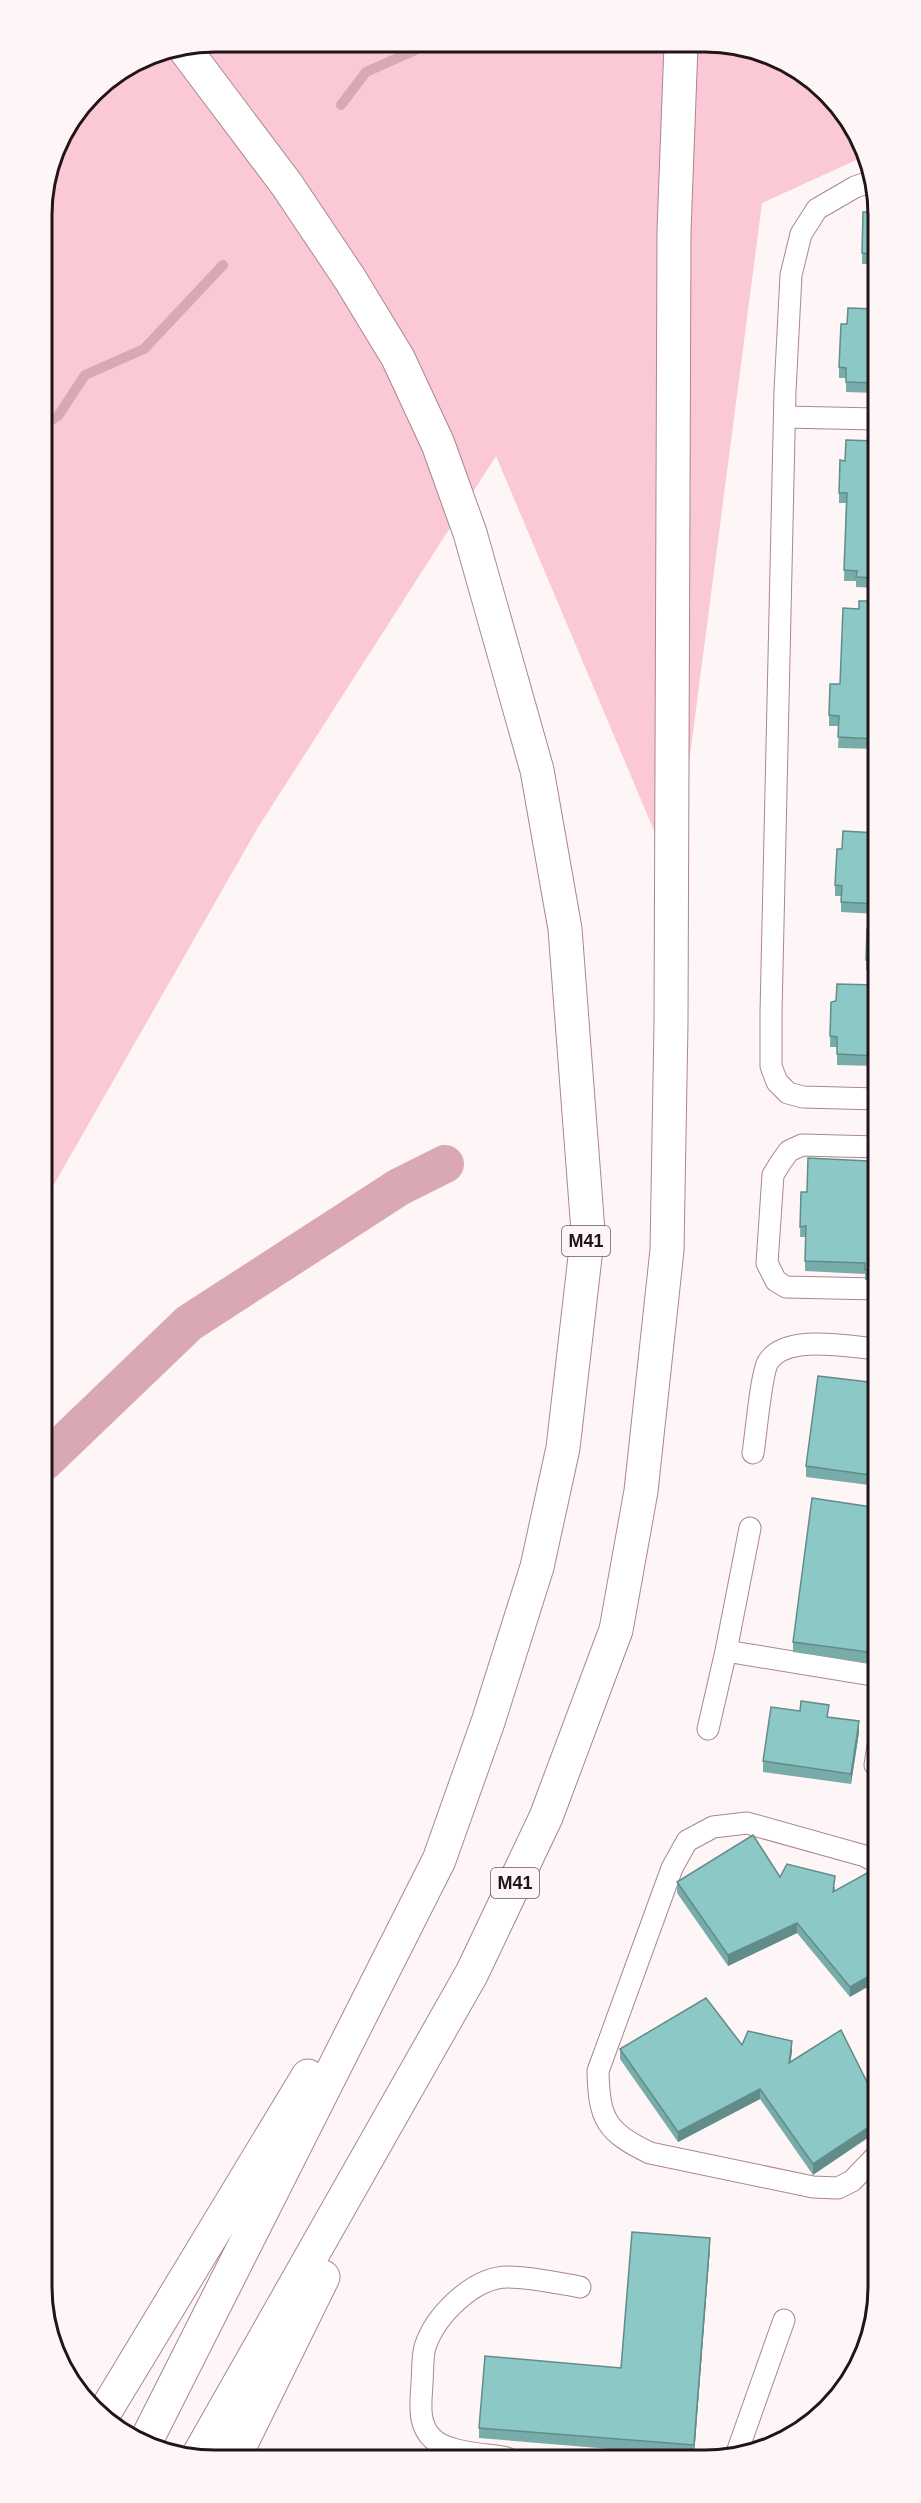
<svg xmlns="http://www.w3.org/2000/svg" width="921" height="2503" viewBox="0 0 921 2503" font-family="Arial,sans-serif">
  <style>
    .green { fill: #fbc8d5 }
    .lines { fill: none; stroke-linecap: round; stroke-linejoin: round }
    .stream { stroke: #daa7b4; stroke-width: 10 }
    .canal { stroke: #daa7b4; stroke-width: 38 }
    .lane-casing { stroke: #ab8690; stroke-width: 23 }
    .highway-casing { stroke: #ab8690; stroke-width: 35 }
    .lane { stroke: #fff; stroke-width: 21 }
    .highway { stroke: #fff; stroke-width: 33 }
    .wall { fill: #78aca9 }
    .shaded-wall { fill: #628c8a }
    .building { fill: #8cc8c5; stroke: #628c8a; stroke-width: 1.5 }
    .labels { text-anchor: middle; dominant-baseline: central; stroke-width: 5; stroke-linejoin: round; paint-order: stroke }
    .shield { fill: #fef5f7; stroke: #64585b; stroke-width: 1.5 }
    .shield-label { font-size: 18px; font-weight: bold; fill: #221418 }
    .rim { fill: none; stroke: #221418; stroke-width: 3 }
  </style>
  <rect width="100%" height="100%" fill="#fef5f7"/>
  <path class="green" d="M 216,42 L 740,45 L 828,93 L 863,157 L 762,203 L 674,878 L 496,456 L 257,829 L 44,1202 L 42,204 L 60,139 L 101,85 L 150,55 Z"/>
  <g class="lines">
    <path class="stream" d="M 341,105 L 366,72 L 420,48 L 423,43
      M 43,425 L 58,416 L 85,375 L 144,349 L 223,265"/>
    <path class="canal" d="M 44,1462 L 189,1323 L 399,1187 L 445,1164"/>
    <defs>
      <path id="lane" d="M 875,180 L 855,187 L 817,209 L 801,234 L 791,275 L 785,391 L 771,1013 L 771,1066 L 777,1082 L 788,1093 L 803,1097 L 877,1099
        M 785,417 L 876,419
        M 877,1147 L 802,1145 L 789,1151 L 781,1162 L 773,1175 L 767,1263 L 776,1281 L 786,1287 L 877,1289
        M 753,1453 C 756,1435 761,1374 768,1362 C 786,1333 849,1347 877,1349
        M 726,1651 L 750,1528
        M 708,1729 L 726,1651 L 878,1676
        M 875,1765 L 878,1746
        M 878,1863 L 865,1856 L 747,1823 L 713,1827 L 687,1841 L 672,1868 L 598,2071 C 599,2119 606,2132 650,2153 L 813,2187 L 838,2188 L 852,2181 L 878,2154
        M 507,2458 C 487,2454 447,2453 433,2439 C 417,2424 421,2403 422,2383 C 423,2372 422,2358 425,2347 C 435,2316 473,2277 508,2277 C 531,2277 557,2283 580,2287
        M 735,2458 L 784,2320"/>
      <path id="highway" d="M 103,2415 L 308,2076
        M 147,2439 L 439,1860 L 488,1722 L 537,1567 L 563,1448 L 588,1231 L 565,929 L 537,770 L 470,533 L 438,444 L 398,358 L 350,279 L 287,185 L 184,48
        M 197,2458 L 472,1973 L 546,1817 L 616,1630 L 641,1491 L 667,1250 L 671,1023 L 674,231 L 681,45
        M 234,2458 L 323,2277"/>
    </defs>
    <use href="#lane" class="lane-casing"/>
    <use href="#highway" class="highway-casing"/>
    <use href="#lane" class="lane"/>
    <use href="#highway" class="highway"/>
  </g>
  <path class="wall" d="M 876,198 L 876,280 L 869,280 L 869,264 L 862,264 L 863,212 L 873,212 Z
    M 876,309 L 876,393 L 846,392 L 846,378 L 839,378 L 839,367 L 847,324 Z
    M 876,441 L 876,588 L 856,587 L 856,581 L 844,581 L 846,503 L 839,503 L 839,493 L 845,461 Z
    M 876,601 L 876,749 L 838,748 L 839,726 L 829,726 L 829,715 L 840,684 L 859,609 Z
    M 877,833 L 877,914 L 841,912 L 841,896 L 835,896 L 835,885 L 842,849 Z
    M 877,924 L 877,1066 L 837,1065 L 837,1047 L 830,1047 L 831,1002 L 836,1001 L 876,985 L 877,970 L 866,970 L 866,960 L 877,929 Z
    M 877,1152 L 877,1280 L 865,1280 L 865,1274 L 805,1271 L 805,1237 L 800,1237 L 801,1192 L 807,1192 L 869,1161 Z
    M 877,1383 L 877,1486 L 806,1477 L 806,1466 Z
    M 878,1508 L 868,1663 L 793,1652 L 793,1642 Z
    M 828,1717 L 859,1732 L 851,1784 L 763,1772 L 763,1761 Z
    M 878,1867 L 850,1997 L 797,1933 L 728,1966 L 677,1893 L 677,1882 L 780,1877 L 835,1887 L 835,1891 Z
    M 841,2030 L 813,2175 L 760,2099 L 678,2142 L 620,2059 L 620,2049 L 792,2051 L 790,2062 Z
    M 710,2248 L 694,2456 L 479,2438 L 479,2428 L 621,2368 Z"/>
  <path class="shaded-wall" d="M 878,1580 L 878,1590 L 868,1663 L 868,1652 Z
    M 859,1721 L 859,1732 L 851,1784 L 851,1774 Z
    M 797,1923 L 797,1933 L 728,1966 L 728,1955 Z
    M 878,1971 L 878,1981 L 850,1997 L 850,1987 Z
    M 792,2041 L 792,2051 L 789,2074 L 789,2063 Z
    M 760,2089 L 760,2099 L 678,2142 L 678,2132 Z
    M 878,2121 L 878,2131 L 813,2175 L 813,2164 Z
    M 710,2238 L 710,2248 L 694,2456 L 694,2445 Z"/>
  <path class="building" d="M 873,198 L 876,198 L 876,270 L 869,270 L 870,254 L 862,253 L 863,212 L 873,212 Z
    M 848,308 L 876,309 L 876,383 L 846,382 L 846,368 L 839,367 L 841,324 L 847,324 Z
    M 846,440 L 876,441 L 876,578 L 856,577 L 857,571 L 844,570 L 847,493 L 839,493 L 840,460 L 845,461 Z
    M 859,601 L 876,601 L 876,739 L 838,737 L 839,716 L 829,715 L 830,684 L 840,684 L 843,608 L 859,609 Z
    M 843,831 L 877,833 L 877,904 L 841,902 L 842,886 L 835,885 L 837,849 L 842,849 Z
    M 877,923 L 877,960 L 866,960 L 867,929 L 877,929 Z
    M 877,963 L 877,1056 L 837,1054 L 837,1037 L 830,1036 L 831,1002 L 836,1001 L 837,984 L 876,985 Z
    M 869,1152 L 877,1152 L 877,1270 L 865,1270 L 865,1263 L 805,1261 L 806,1226 L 800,1227 L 801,1192 L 807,1192 L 808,1158 L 869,1161 Z
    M 818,1376 L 877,1383 L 877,1476 L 806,1466 Z
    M 812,1498 L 878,1508 L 878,1580 L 868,1652 L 793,1642 Z
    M 801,1701 L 829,1705 L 827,1717 L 859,1721 L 851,1774 L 763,1761 L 771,1707 L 800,1711 Z
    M 753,1835 L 780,1877 L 787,1864 L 835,1876 L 833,1892 L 878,1867 L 878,1971 L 850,1987 L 797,1923 L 728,1955 L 677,1882 Z
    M 706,1998 L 742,2045 L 748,2031 L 792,2041 L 789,2063 L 841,2030 L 878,2104 L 878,2121 L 813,2164 L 760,2089 L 678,2132 L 620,2049 Z
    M 632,2232 L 710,2238 L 694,2445 L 479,2428 L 485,2356 L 621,2368 Z"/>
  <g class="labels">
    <g class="shield">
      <rect x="562" y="1226" width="48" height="30" rx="4.5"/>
      <rect x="491" y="1868" width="48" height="30" rx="4.5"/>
    </g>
    <g class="shield-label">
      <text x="586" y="1241">M41</text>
      <text x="515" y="1883">M41</text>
    </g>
  </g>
  <path d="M0 0H921V2503H0ZM215 52H705A163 163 0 0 1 868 215V2287A163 163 0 0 1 705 2450H215A163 163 0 0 1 52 2287V215A163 163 0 0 1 215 52Z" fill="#fef5f7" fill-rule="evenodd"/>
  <path class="rim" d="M215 52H705A163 163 0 0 1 868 215V2287A163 163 0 0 1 705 2450H215A163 163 0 0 1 52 2287V215A163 163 0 0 1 215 52Z"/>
</svg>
